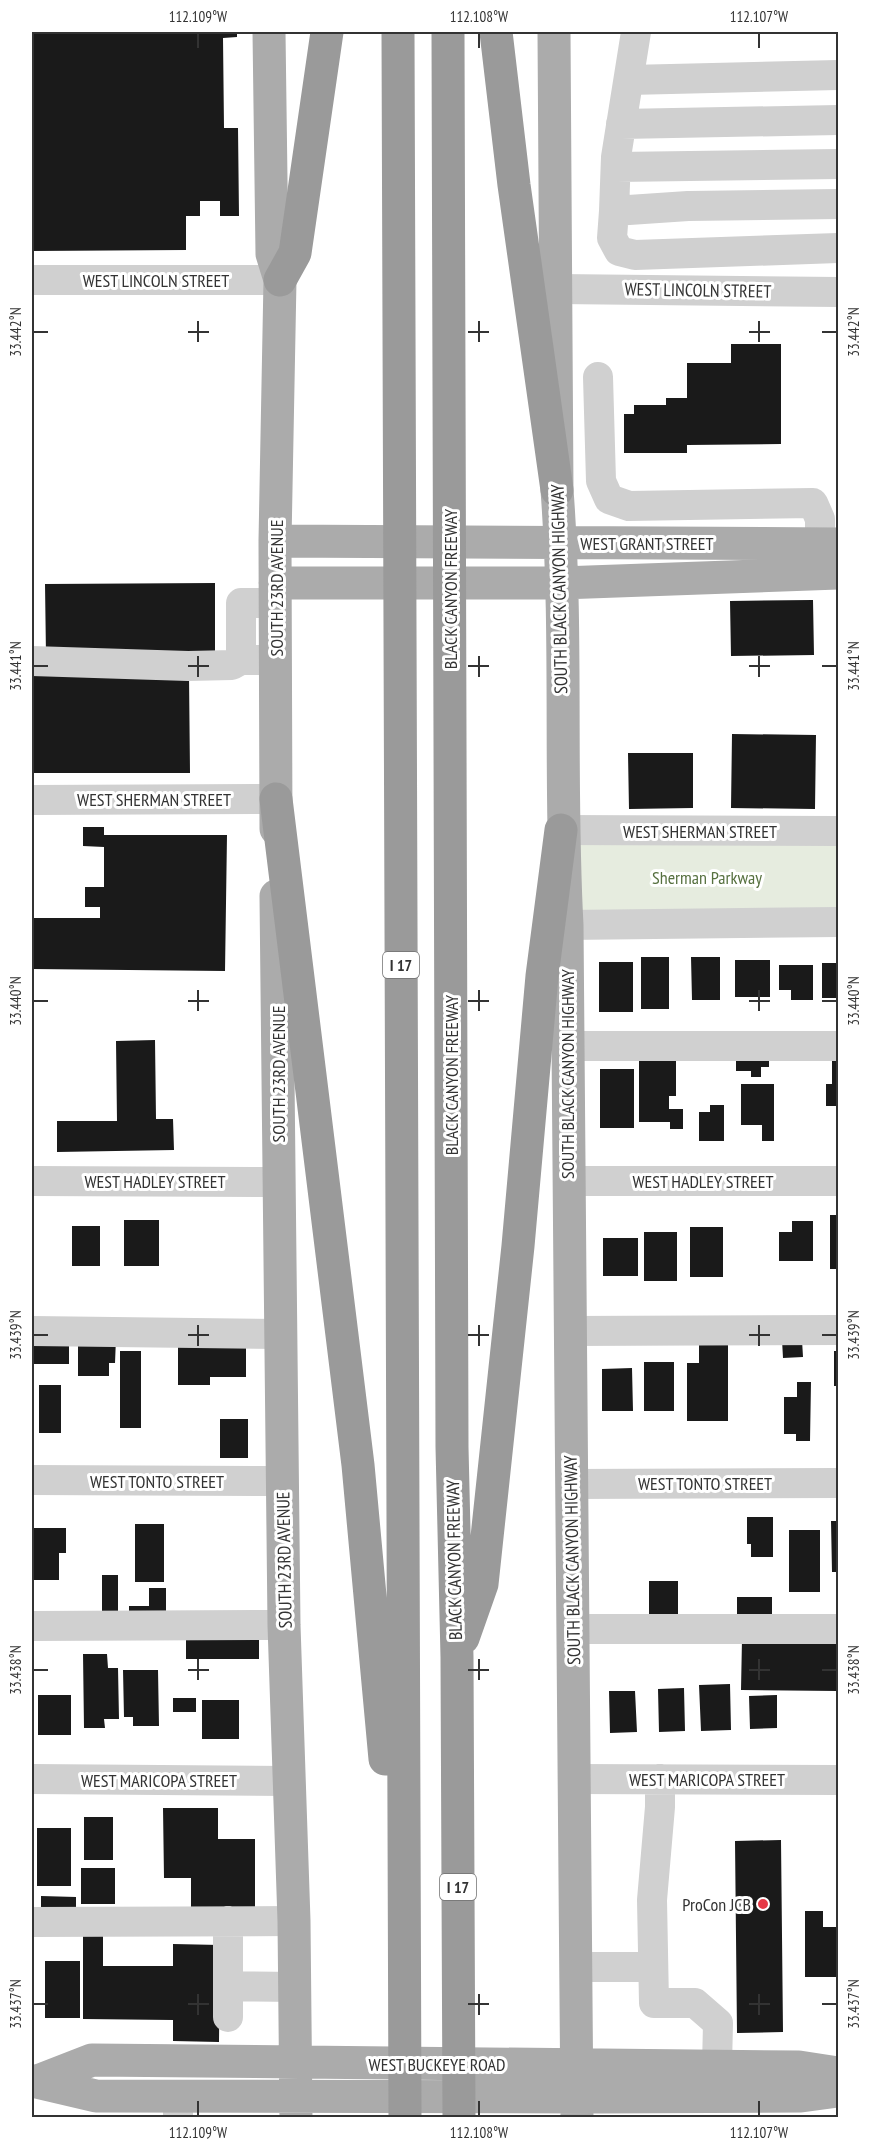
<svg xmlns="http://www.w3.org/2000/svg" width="870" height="2149" viewBox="0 0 870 2149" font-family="'PT Sans Narrow',sans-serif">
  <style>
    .green { fill: #e6ecdf }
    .building { fill: #1a1a1a }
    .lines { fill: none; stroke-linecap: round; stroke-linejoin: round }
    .minor { stroke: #d0d0d0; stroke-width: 30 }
    .major { stroke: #ababab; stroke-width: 33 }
    .highway { stroke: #9a9a9a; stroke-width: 33 }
    .ticks { fill: none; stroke: #333; stroke-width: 2 }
    .poi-dot { fill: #e63946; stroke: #fff; stroke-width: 2 }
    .labels { text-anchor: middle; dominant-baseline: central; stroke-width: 6; stroke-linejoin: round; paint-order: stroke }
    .shield { fill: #fff; stroke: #707070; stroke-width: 1.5 }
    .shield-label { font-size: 16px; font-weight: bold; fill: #333 }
    .street-label { font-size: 18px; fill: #333; stroke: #fff }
    .park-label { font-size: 18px; fill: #56703f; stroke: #fff }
    .poi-label { font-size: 18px; fill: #333; stroke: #fff; text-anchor: end }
    .neatline { fill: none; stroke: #333; stroke-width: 2 }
    .ticks-label { font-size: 15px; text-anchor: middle; fill: #333 }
  </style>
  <rect width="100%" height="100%" fill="#fff"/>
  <path class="green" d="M 838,837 L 838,915 L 580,912 L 579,842 Z"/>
  <path class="building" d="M 32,32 L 237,32 L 237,37 L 223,38 L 224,128 L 238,128 L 239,216 L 220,216 L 220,201 L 200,201 L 200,216 L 186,216 L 186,250 L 32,251 Z
    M 731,344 L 781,344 L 781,444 L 687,445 L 687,453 L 624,453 L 624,414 L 634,414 L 634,405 L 666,405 L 666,398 L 687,398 L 687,363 L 731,363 Z
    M 215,583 L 215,655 L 46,656 L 45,584 Z
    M 813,600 L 814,655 L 731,656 L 730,601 Z
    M 189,675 L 190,773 L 32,773 L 32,676 Z
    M 732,734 L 816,735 L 815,809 L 731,808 Z
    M 628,753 L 693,753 L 693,808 L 629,809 Z
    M 83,827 L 104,827 L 104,835 L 227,835 L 225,971 L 32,969 L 32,918 L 100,918 L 100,907 L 85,907 L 85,887 L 104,887 L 104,847 L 83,846 Z
    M 641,957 L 669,957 L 669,1009 L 641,1009 Z
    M 691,957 L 720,957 L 720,1000 L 692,1000 Z
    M 735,960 L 770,960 L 770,997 L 735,997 Z
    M 599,962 L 633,962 L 633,1012 L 599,1012 Z
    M 822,963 L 838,963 L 838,998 L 822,998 Z
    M 779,965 L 813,965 L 813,1000 L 791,1000 L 791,990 L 779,990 Z
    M 155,1040 L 156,1119 L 173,1119 L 174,1150 L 57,1152 L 57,1121 L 117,1121 L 116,1041 Z
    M 736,1053 L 769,1057 L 769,1067 L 761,1067 L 761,1077 L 751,1077 L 751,1071 L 736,1071 Z
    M 639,1060 L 676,1060 L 676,1096 L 669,1096 L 669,1109 L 683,1109 L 683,1129 L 670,1129 L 670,1122 L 639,1122 Z
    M 832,1060 L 838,1060 L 838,1106 L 826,1106 L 826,1084 L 832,1084 Z
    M 600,1069 L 634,1069 L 634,1128 L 600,1128 Z
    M 741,1084 L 774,1084 L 774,1141 L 762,1141 L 762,1125 L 741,1125 Z
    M 710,1105 L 724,1105 L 724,1141 L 699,1141 L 699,1112 L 710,1112 Z
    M 830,1215 L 838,1215 L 838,1269 L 830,1269 Z
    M 124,1220 L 159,1220 L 159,1266 L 124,1266 Z
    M 792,1221 L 813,1221 L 813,1261 L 779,1261 L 779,1232 L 792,1232 Z
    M 72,1226 L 100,1226 L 100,1266 L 72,1266 Z
    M 690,1227 L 723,1227 L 723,1277 L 690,1277 Z
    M 644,1232 L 677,1232 L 677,1281 L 644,1281 Z
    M 603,1238 L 638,1238 L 638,1276 L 603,1276 Z
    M 116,1338 L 115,1363 L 109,1363 L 109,1376 L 78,1376 L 78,1345 Z
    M 32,1339 L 69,1339 L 69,1364 L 32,1364 Z
    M 699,1339 L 728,1339 L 728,1421 L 687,1421 L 687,1363 L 699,1363 Z
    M 782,1340 L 802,1340 L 803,1357 L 783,1358 Z
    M 178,1346 L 246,1346 L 246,1377 L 210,1377 L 210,1385 L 178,1385 Z
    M 120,1351 L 141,1351 L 141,1428 L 120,1428 Z
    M 834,1351 L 838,1351 L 838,1386 L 834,1386 Z
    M 644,1362 L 674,1362 L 674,1411 L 644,1411 Z
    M 632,1368 L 633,1411 L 602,1411 L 602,1369 Z
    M 797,1382 L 811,1382 L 810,1441 L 796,1441 L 796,1434 L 784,1434 L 784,1397 L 797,1397 Z
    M 39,1385 L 61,1385 L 61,1433 L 39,1433 Z
    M 220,1419 L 248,1419 L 248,1458 L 220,1458 Z
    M 747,1517 L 773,1517 L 773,1557 L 751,1557 L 751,1544 L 747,1544 Z
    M 831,1521 L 838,1521 L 838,1572 L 832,1572 Z
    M 135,1524 L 164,1524 L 164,1582 L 135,1582 Z
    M 32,1528 L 66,1528 L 66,1553 L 59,1553 L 59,1580 L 32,1580 Z
    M 789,1530 L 820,1530 L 820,1592 L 789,1592 Z
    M 102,1575 L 118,1575 L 118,1619 L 102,1619 Z
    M 649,1581 L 678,1581 L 678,1615 L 649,1615 Z
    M 149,1588 L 166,1588 L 166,1617 L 129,1617 L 129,1606 L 149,1606 Z
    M 737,1597 L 772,1597 L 772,1618 L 737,1618 Z
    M 186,1635 L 259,1635 L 259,1659 L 186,1659 Z
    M 742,1639 L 772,1643 L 838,1644 L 838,1691 L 741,1690 Z
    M 83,1654 L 107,1654 L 108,1668 L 118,1668 L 119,1719 L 104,1719 L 105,1728 L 84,1728 Z
    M 123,1670 L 158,1670 L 159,1726 L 133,1726 L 133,1717 L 124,1717 Z
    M 730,1684 L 731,1730 L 701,1731 L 699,1685 Z
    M 684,1688 L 685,1731 L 659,1732 L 658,1689 Z
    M 609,1691 L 635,1691 L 637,1732 L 610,1733 Z
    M 38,1695 L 71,1695 L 71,1735 L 38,1735 Z
    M 777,1695 L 777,1728 L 750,1729 L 749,1696 Z
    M 173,1698 L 196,1698 L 196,1712 L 173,1712 Z
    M 202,1700 L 239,1700 L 239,1739 L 202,1739 Z
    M 163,1808 L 218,1808 L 218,1839 L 255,1839 L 255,1918 L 191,1918 L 191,1878 L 164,1878 Z
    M 84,1817 L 113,1817 L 113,1860 L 84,1860 Z
    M 37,1828 L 71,1828 L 71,1886 L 37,1886 Z
    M 781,1840 L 783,2032 L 737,2033 L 735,1841 Z
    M 81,1868 L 115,1868 L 115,1904 L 81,1904 Z
    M 41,1896 L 76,1897 L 76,1915 L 41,1914 Z
    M 805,1911 L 823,1911 L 823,1927 L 838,1927 L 838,1977 L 805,1977 Z
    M 83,1932 L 103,1932 L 103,1966 L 173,1966 L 173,1944 L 220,1945 L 219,2042 L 173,2041 L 173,2020 L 83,2019 Z
    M 45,1961 L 80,1961 L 80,2018 L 45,2018 Z"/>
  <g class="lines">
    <path class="minor" d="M 636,32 L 616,157 L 614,211 L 688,206 L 838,204
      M 629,80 L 838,75
      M 621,124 L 838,120
      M 616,167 L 838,164
      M 614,211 L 612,238 L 619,251 L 635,255 L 838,248
      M 32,280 L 280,280
      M 558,289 L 838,292
      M 598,377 L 601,481 L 609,499 L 629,506 L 813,503 L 820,519 L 820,544
      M 260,660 L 241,660 L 241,603 L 275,603
      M 32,661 L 188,666 L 232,665 L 241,660
      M 32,800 L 276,799
      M 561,830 L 838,831
      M 567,925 L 838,922
      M 566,1046 L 838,1046
      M 32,1181 L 278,1182
      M 568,1181 L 838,1181
      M 32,1331 L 281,1334
      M 570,1331 L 838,1330
      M 32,1480 L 283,1481
      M 571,1484 L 838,1483
      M 32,1626 L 284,1625
      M 574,1629 L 838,1629
      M 32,1779 L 287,1781
      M 575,1779 L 838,1780
      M 660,1779 L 660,1807 L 652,1900 L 654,2003 L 695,2003 L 718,2023 L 717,2066
      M 228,1921 L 228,2017
      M 32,1922 L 294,1921
      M 576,1967 L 653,1967
      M 228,1986 L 295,1987
      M 178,2096 L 178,2118"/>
    <path class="major" d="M 269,32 L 272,254 L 280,280 L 275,541 L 276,829
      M 554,32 L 557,490 C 568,635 559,780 567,925 L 577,2118
      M 275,541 L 838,544
      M 275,583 L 561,583 L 838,573
      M 276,896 L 284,1625 L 294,1921 L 296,2118
      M 32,2081 L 96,2096 L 601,2097 L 801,2096 L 838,2091
      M 38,2081 L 92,2060 L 799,2067 L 838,2073"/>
    <path class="highway" d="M 398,32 L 405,2118
      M 448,32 L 452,1447 L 457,1657 L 459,2118
      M 496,32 L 514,185 L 557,490
      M 280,280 L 295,253 L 327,32
      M 276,799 L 358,1465 L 385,1759
      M 463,1638 L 482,1584 L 518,1246 L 542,976 L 561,830"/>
  </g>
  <path class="ticks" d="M 198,33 L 198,48M 479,33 L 479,48M 759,33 L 759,48M 198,321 L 198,342M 479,321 L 479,342M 759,321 L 759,342M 33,332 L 48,332M 188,332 L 209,332M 468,332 L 489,332M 749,332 L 770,332M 822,332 L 837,332M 198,656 L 198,677M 479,656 L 479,677M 759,656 L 759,677M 33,666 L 48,666M 188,666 L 209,666M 468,666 L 489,666M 749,666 L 770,666M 822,666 L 837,666M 198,990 L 198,1011M 479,990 L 479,1011M 759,990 L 759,1011M 33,1001 L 48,1001M 188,1001 L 209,1001M 468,1001 L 489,1001M 749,1001 L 770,1001M 822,1001 L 837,1001M 198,1325 L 198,1346M 479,1325 L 479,1346M 759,1325 L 759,1346M 33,1335 L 48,1335M 188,1335 L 209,1335M 468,1335 L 489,1335M 749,1335 L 770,1335M 822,1335 L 837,1335M 198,1659 L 198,1680M 479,1659 L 479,1680M 759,1659 L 759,1680M 33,1670 L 48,1670M 188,1670 L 209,1670M 468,1670 L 489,1670M 749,1670 L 770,1670M 822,1670 L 837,1670M 198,1994 L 198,2015M 479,1994 L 479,2015M 759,1994 L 759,2015M 33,2004 L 48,2004M 188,2004 L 209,2004M 468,2004 L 489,2004M 749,2004 L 770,2004M 822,2004 L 837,2004M 198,2101 L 198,2116M 479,2101 L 479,2116M 759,2101 L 759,2116"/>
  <circle class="poi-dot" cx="763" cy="1904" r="6"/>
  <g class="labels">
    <g class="shield">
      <rect x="383" y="952" width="36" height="26" rx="4.5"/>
      <rect x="440" y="1874" width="36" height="26" rx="4.5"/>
    </g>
    <g class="shield-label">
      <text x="401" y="965">I 17</text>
      <text x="458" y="1887">I 17</text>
    </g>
    <g class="street-label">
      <text x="156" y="280">WEST LINCOLN STREET</text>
      <text transform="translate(698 290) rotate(1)">WEST LINCOLN STREET</text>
      <text x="647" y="543">WEST GRANT STREET</text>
      <text transform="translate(276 588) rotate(-90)">SOUTH 23RD AVENUE</text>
      <text transform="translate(450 589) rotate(-90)">BLACK CANYON FREEWAY</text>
      <text transform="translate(559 589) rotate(-91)">SOUTH BLACK CANYON HIGHWAY</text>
      <text x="154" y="799">WEST SHERMAN STREET</text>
      <text x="700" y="831">WEST SHERMAN STREET</text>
      <text transform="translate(278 1074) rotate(-90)">SOUTH 23RD AVENUE</text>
      <text transform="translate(567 1074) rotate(-90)">SOUTH BLACK CANYON HIGHWAY</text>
      <text transform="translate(451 1075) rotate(-90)">BLACK CANYON FREEWAY</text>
      <text x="155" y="1181">WEST HADLEY STREET</text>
      <text x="703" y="1181">WEST HADLEY STREET</text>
      <text x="157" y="1481">WEST TONTO STREET</text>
      <text x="705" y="1483">WEST TONTO STREET</text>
      <text transform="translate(284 1560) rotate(-91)">SOUTH 23RD AVENUE</text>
      <text transform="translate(454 1560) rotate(-91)">BLACK CANYON FREEWAY</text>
      <text transform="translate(572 1560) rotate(-91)">SOUTH BLACK CANYON HIGHWAY</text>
      <text x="707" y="1779">WEST MARICOPA STREET</text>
      <text x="159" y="1780">WEST MARICOPA STREET</text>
      <text x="437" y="2064">WEST BUCKEYE ROAD</text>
    </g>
    <g class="park-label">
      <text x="707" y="877">Sherman Parkway</text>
    </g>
    <g class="poi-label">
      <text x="751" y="1904">ProCon JCB</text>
    </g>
  </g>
  <rect width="870" height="2149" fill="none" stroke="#ffffff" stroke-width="66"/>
  <rect x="33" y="33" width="804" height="2083" class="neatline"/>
  <g class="ticks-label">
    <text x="198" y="22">112.109°W</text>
    <text x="479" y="22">112.108°W</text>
    <text x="759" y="22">112.107°W</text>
    <text transform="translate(16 332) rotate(-90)" y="5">33.442°N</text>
    <text transform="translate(854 332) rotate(-90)" y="5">33.442°N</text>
    <text transform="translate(16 666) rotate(-90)" y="5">33.441°N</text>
    <text transform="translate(854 666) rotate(-90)" y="5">33.441°N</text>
    <text transform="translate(16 1001) rotate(-90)" y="5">33.440°N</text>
    <text transform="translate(854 1001) rotate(-90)" y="5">33.440°N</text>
    <text transform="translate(16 1335) rotate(-90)" y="5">33.439°N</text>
    <text transform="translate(854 1335) rotate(-90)" y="5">33.439°N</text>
    <text transform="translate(16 1670) rotate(-90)" y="5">33.438°N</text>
    <text transform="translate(854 1670) rotate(-90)" y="5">33.438°N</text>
    <text transform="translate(16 2004) rotate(-90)" y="5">33.437°N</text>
    <text transform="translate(854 2004) rotate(-90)" y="5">33.437°N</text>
    <text x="198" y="2138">112.109°W</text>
    <text x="479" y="2138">112.108°W</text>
    <text x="759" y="2138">112.107°W</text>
  </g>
</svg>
